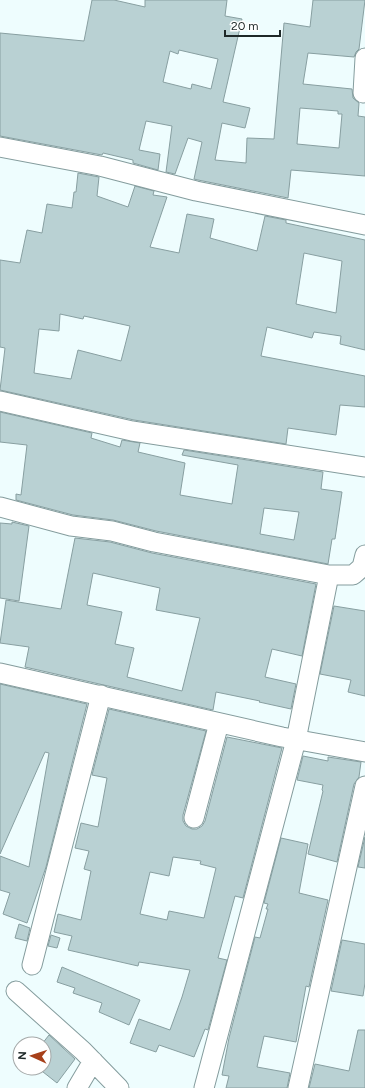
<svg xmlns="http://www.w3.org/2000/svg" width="365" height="1088" viewBox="0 0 365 1088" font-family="Figtree,sans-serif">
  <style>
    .building { fill: #b9d1d3; stroke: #889fa1; fill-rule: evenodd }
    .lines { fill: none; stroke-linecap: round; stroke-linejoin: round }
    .minor-casing { stroke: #849c9d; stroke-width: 21 }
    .minor { stroke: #fff; stroke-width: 19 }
  </style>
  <rect width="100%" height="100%" fill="#eefdfe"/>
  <path class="building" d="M 92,0 L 114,0 L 145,7 L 145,0 L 227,0 L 225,16 L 242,19 L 223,102 L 250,108 L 245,128 L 222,123 L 215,160 L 246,163 L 247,138 L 274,139 L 284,23 L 310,27 L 313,0 L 365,0 L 359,49 L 356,52 L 354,57 L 308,53 L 303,84 L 352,89 L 353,98 L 359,103 L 358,116 L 365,117 L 365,176 L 291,170 L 288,198 L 198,180 L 194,179 L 202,142 L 188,138 L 175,174 L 166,172 L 172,126 L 146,121 L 139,150 L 160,154 L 158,170 L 133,163 L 133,160 L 103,153 L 102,155 L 0,136 L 0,33 L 84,41 ZM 179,50 L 218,59 L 211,89 L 192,84 L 191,89 L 163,82 L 170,51 L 178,54 ZM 300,108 L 338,111 L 338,114 L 342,114 L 339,148 L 297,144 Z
    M 78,173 L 99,177 L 97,196 L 128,207 L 135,186 L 154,191 L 153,195 L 167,197 L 150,247 L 179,253 L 187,214 L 214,219 L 210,238 L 257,251 L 265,216 L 286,220 L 286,223 L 365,240 L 365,350 L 340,344 L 341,336 L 314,332 L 312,338 L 267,327 L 261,356 L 365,376 L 365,407 L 340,405 L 336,435 L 288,428 L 286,444 L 134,420 L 0,390 L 5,348 L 0,347 L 0,260 L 20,263 L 27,230 L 42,233 L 47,204 L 72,208 L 74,192 L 76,192 ZM 304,253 L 342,261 L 336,313 L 296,304 ZM 60,314 L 83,319 L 84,316 L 130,326 L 121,361 L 78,350 L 71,379 L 34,373 L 39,329 L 59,331 Z
    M 0,412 L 92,433 L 91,438 L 120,447 L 122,440 L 140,443 L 138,452 L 185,463 L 180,495 L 232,504 L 238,465 L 182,455 L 184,450 L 323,472 L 321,489 L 342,492 L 335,539 L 332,539 L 328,564 L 156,531 L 113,520 L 73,515 L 16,500 L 16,494 L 21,495 L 27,445 L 0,442 ZM 264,508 L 299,512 L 294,540 L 260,534 Z
    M 12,522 L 29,526 L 19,601 L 0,598 L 0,523 L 12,524 Z
    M 75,538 L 110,542 L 152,553 L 316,584 L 302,656 L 272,649 L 265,677 L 296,684 L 291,709 L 259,702 L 260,701 L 216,692 L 213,710 L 25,667 L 29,647 L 0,643 L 6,600 L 61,609 ZM 93,573 L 160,588 L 156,610 L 200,618 L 182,691 L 127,677 L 134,648 L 115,644 L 122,612 L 87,605 Z
    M 334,606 L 365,611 L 365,696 L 348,692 L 351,680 L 320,674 Z
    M 0,684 L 87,704 L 46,867 L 27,923 L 3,914 L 10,893 L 0,890 L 0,856 L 29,867 L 49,753 L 45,752 L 0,854 Z
    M 109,709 L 206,731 L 183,815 L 183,821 L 186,826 L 192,829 L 197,829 L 202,826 L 205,821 L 227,737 L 282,748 L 243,898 L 235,896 L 218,958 L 227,960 L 208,1030 L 205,1029 L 194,1057 L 159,1045 L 156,1052 L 130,1043 L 139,1019 L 170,1030 L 182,997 L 190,970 L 139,962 L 138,966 L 68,950 L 72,936 L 54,932 L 58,914 L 81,920 L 91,871 L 84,869 L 89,851 L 75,848 L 81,823 L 98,827 L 107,778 L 92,775 ZM 173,857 L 201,861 L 200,864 L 216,868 L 204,918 L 169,911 L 167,920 L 140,914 L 150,872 L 169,876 Z
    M 303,756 L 328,761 L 328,757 L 361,762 L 359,777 L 354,784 L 337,862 L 308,854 L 323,791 L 322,790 L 323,785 L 297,780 Z
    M 365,837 L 365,868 L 358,867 Z
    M 281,838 L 308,844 L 299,893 L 328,900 L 309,987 L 306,986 L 296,1042 L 264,1036 L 257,1067 L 290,1073 L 287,1088 L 226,1088 L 229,1076 L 222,1075 L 229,1038 L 255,937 L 260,938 L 268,909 L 266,909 L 268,904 L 264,903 Z
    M 19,924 L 30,928 L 27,941 L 15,938 Z
    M 51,935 L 60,938 L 57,948 L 48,946 Z
    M 342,940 L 365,944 L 365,983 L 363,996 L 331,991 Z
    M 62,967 L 140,1000 L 129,1025 L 99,1012 L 102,1003 L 73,993 L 75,988 L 57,982 Z
    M 358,1030 L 365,1030 L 365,1088 L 309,1088 L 315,1064 L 349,1071 Z
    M 49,1035 L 75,1059 L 57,1083 L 38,1068 L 44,1068 L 44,1044 L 42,1044 Z"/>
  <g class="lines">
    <defs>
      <path id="minor" d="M 363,93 L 365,58
        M 0,147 L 100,166 L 196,191 L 365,225
        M 0,401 L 132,431 L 365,467
        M 0,507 L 71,526 L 112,531 L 154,542 L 329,575 L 353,575 L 362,567 L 365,555
        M 0,673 L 282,737 L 365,752
        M 194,818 L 219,723
        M 32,965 L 101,695
        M 16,991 L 83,1051 L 119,1088
        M 77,1088 L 93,1061
        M 204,1088 L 296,740 L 329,575
        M 298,1088 L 365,786"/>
    </defs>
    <use href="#minor" class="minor-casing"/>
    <use href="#minor" class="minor"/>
  </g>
  <g transform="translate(32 1056) rotate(273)"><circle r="19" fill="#ffffff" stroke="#a5a9a9"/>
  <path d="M0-3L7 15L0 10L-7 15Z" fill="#a7401a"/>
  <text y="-6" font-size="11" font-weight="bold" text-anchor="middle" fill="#1e2828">N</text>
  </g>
  <path d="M225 30v6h55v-6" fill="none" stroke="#1e2828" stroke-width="2"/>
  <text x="231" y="30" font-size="12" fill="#1e2828" stroke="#ffffff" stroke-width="3" paint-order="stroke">20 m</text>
</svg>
